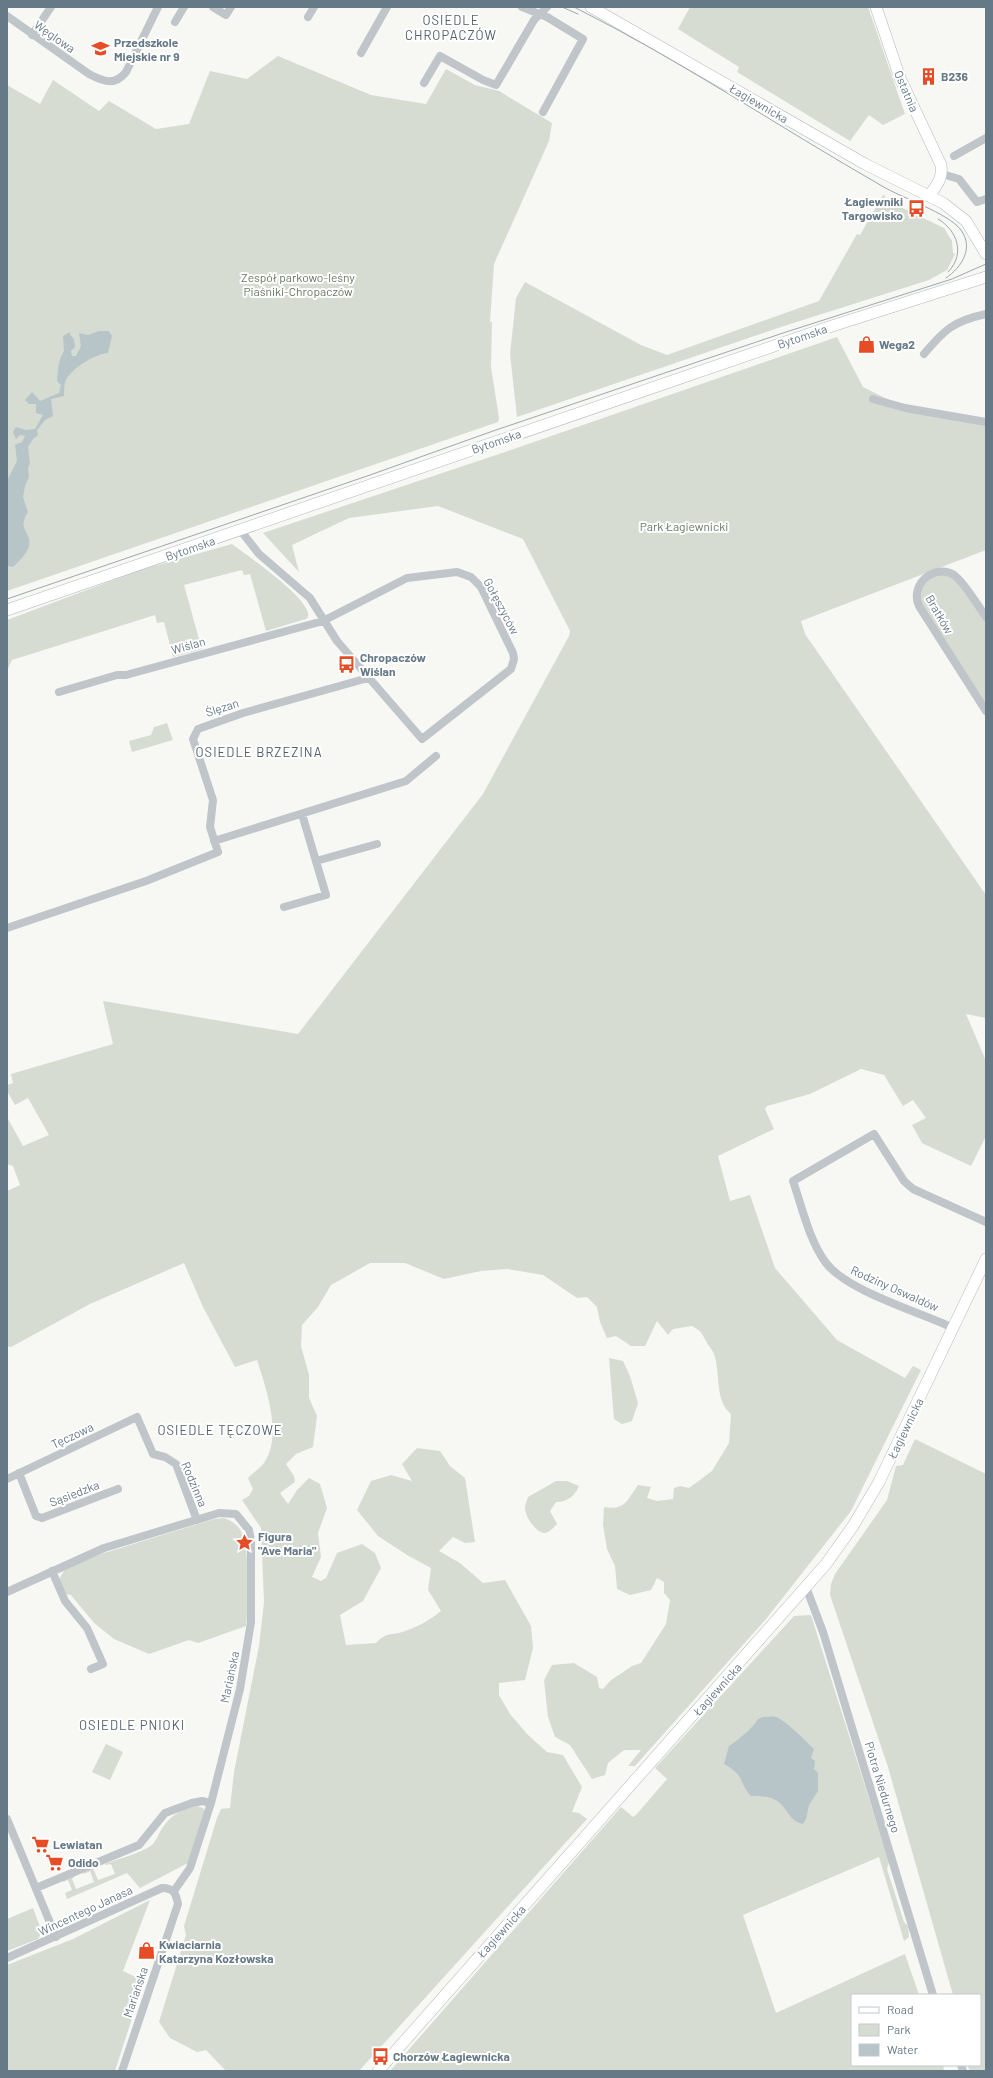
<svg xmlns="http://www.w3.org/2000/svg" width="993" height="2078" viewBox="0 0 993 2078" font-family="Barlow,sans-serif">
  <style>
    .green { fill: #d7dcd3 }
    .water { fill: #b7c4c8 }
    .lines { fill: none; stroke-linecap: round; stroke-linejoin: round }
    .secondary-casing { stroke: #b3b9bd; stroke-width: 12 }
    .street { stroke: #c0c5c9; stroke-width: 8 }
    .secondary { stroke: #fff; stroke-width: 11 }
    .tram { stroke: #9fa7ad; stroke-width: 1 }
    .labels { text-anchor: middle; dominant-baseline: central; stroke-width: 4; stroke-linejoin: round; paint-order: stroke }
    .street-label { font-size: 12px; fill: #667986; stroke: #fff }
    .poi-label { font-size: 12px; font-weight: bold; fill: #667986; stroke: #fff; text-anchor: start }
    .park-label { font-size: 12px; fill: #667861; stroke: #fff }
    .neighbourhood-label { font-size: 13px; letter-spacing: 1px; fill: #54616b; stroke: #fff }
  </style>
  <rect width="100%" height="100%" fill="#f7f7f4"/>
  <path class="green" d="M 690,7 L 868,7 L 905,114 L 883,125 L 869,115 L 850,141 L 737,72 L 739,67 L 678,29 Z
    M 278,56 L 371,95 L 426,104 L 446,69 L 475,85 L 499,91 L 552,123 L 549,141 L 494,264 L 490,322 L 492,322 L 491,367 L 499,418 L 498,422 L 7,591 L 7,85 L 40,104 L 53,80 L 99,111 L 109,101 L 156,129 L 189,124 L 210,71 L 247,79 Z
    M 883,195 L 885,196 L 884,199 L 944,228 L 952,241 L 953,253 L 955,254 L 947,270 L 929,280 L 784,326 L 517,417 L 510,354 L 516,298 L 525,282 L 641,345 L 667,355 L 819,301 L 857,234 L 860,235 Z
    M 837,337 L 863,387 L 905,408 L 986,418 L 986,550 L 801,621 L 805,634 L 986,895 L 986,1018 L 966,1014 L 986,1061 L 986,1136 L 971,1166 L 922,1143 L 912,1125 L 926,1118 L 913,1100 L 903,1106 L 884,1075 L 861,1069 L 810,1094 L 767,1106 L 765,1109 L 774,1129 L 718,1156 L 730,1201 L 750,1195 L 775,1268 L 837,1340 L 905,1378 L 913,1366 L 921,1370 L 851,1511 L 766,1619 L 635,1766 L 628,1766 L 641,1750 L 624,1750 L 608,1763 L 605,1775 L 592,1779 L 570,1745 L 555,1737 L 548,1717 L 544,1680 L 552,1665 L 574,1663 L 597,1677 L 599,1688 L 603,1689 L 610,1681 L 632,1666 L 641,1663 L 666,1624 L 670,1600 L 664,1593 L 664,1582 L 657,1578 L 651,1590 L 630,1595 L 617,1589 L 615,1566 L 607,1549 L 603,1525 L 604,1507 C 625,1511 627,1500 638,1485 L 651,1487 L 647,1498 L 657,1501 L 673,1499 L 674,1488 L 680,1486 L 689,1488 L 712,1471 L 729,1443 L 731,1414 C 714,1400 721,1373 714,1354 C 713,1350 708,1346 706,1341 C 701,1332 701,1331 692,1326 L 673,1329 L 668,1335 L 657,1321 L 645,1346 L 631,1346 L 616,1336 L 607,1338 L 600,1322 L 597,1307 L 587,1297 L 577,1298 L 543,1275 L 507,1269 L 481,1271 L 444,1279 L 405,1263 L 370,1263 L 331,1285 L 318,1307 L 302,1325 L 301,1346 L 309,1375 L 309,1398 L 317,1416 L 313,1447 L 296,1454 L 286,1464 L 294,1476 L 295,1482 L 280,1493 L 288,1504 L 297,1490 L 309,1478 L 320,1484 L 327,1508 L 318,1533 L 321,1557 L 312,1577 L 321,1581 L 326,1578 L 337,1553 L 362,1544 L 375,1553 L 381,1568 L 363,1601 L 340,1615 L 346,1645 L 376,1643 C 386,1632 389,1636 402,1632 C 416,1628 430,1620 441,1611 L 428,1590 L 431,1568 L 407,1555 L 378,1536 L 357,1510 L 371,1481 L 391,1475 L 412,1481 L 402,1464 L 417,1448 L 440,1451 L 450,1466 L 465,1478 L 475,1542 L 465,1543 L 453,1537 L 439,1551 L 460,1563 L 483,1583 L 505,1580 L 531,1626 L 533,1648 L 525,1680 L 499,1683 L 499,1695 L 510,1714 L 528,1735 L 547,1752 L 563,1755 L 582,1787 L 572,1812 L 579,1813 L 587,1819 L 359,2071 L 226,2071 L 206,2050 L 197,2052 L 170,2038 L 159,2022 L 186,1935 L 184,1926 L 217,1818 L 221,1809 L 230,1808 L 234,1772 L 259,1646 L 264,1602 L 261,1528 L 242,1500 L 249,1496 L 253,1489 L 248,1478 C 253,1473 260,1468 264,1463 C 283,1436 266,1388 257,1360 L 235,1367 L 203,1307 L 184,1263 L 90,1304 L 11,1347 L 7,1346 L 7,1191 L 20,1185 L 13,1166 L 7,1164 L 7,1117 L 23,1146 L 49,1135 L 28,1098 L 15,1105 L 7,1091 L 7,1085 L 13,1083 L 11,1074 L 113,1044 L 103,1001 L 298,1034 L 483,794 L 569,636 L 570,631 L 523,539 L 438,506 L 349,518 L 292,545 L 299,572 L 263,533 L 505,452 Z
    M 232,544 C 246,555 313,600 308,617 L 306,619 L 266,631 L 250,574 L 244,575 L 242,570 L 184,585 L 199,639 L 203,638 L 205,643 L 202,649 L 173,657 L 164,622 L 157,623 L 155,615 L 12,660 L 7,671 L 7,620 L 140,570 Z
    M 934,574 L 954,576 L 986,617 L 986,711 L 919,606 L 917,589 Z
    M 167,723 L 173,740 L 132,752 L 129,741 L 151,735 L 154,727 Z
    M 609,1358 L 623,1361 L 630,1376 L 638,1403 L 632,1421 L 622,1424 L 614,1419 Z
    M 915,1439 L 986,1474 L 986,2071 L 970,2071 L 967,2065 L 980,2065 L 980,1995 L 953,1995 L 888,1767 L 830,1595 L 831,1584 L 835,1574 L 887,1500 L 896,1466 L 903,1465 Z
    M 556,1481 L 567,1481 L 579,1486 C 575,1496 567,1502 556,1502 L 550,1511 L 557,1524 C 554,1527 549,1533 544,1533 C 535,1532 524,1515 525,1506 C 526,1503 527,1500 528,1497 Z
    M 224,1518 C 230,1520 235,1523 239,1528 C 251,1543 249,1606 246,1626 L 198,1643 L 189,1640 L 149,1654 L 114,1639 L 94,1623 L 71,1595 L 65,1594 L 59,1579 L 65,1569 L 101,1554 L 214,1519 Z
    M 811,1615 L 889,1862 L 887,1869 L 904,1922 L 908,1926 L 909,1937 L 904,1941 L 879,1857 L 743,1915 L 776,2013 L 905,1954 L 919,1995 L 852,1995 L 852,2065 L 943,2065 L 944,2070 L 390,2071 L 621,1807 L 633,1817 L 636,1815 L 667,1779 L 655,1768 L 794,1616 Z
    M 106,1744 L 123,1752 L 110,1780 L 92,1772 Z
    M 197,1806 L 203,1808 L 205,1811 L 188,1863 L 140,1888 L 127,1873 L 67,1899 L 65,1893 L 72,1890 L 68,1880 L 63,1882 L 62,1880 L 76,1875 L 72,1879 L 76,1889 L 94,1882 L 90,1871 L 84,1874 L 83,1872 L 93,1868 L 98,1880 L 115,1874 L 111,1864 L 106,1865 L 105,1864 C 120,1858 139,1854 152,1845 C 155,1842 158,1836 160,1832 C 169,1816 180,1810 197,1806 Z
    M 150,1900 L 123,1971 L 144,1981 L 115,2071 L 7,2071 L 7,1965 L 73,1939 Z
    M 33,1908 L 42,1932 L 38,1939 L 7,1951 L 7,1919 Z"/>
  <path class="water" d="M 99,331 L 109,331 L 112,336 L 108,353 C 95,354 72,368 66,380 C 64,384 64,391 64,396 L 51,399 L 53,416 L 45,420 L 37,430 L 38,435 L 33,439 L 28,447 L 30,463 L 28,468 L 29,477 L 25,486 L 23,497 L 28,512 C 16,530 32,531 29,546 C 27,554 19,561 13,567 L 8,566 L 7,481 L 17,461 L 15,445 L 22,442 L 25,436 L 20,435 L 16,439 L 13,432 L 16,427 L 26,430 L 35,429 L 43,415 L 36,413 L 36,404 L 29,404 L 25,400 L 32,392 L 40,401 L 59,393 L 61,385 L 57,381 C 58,371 58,360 64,351 L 63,336 L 70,332 L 70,335 L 74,339 L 75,347 L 71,351 L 72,356 L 76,356 L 81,346 L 79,333 L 88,335 Z
    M 763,1717 C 767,1717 772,1716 776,1717 C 785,1720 807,1742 814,1749 L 811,1758 L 815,1761 L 814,1769 L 818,1773 L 818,1791 L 809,1805 L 806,1819 L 803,1824 C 781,1819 792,1794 751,1796 C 738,1782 746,1776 724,1764 L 729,1746 C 737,1741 754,1727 758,1719 Z"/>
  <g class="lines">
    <defs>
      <path id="secondary" d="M 591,7 L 865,164 L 943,203 L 966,221 L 986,254
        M 876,7 L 900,78 L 941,165 C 943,178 937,185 929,196
        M 7,610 L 832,326 L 986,277
        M 378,2071 L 826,1564 L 853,1526 L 879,1482 L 986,1259"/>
    </defs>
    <use href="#secondary" class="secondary-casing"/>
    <path class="street" d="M 213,7 L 226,15 L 231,7
      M 522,7 L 547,17 L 583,39 L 543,112
      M 7,16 L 89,74 C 104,82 115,86 126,72 L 158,7
      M 308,17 L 314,7
      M 175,22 L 184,7
      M 32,35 L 51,7
      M 361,53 L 387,7
      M 424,83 L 440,56 L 483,80 L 496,85 L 534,20 L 547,7
      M 954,156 L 986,138
      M 942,174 L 959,179 L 977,202 L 986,199
      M 924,354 C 945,329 954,321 986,314
      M 873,399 L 905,408 L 986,422
      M 986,617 C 978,606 965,583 954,575 C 935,563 909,584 919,606 L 986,711
      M 59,692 L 117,675 L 126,675 L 323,621 L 407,578 L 457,572 L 471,577 L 481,587 L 513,653 L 514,659 L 511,669 L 422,739 L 337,641 L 310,598 L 259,554 L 241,531
      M 214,841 L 406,781 L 436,756
      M 316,861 L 377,844
      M 284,907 L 326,895 L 302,814
      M 7,928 L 146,881 L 218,852 L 210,827 L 213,800 L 193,739 L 198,729 L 243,713 L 368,678
      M 953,1328 C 920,1312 847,1291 826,1263 C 809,1240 802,1207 793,1181 L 874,1134 L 904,1181 L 913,1189 L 986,1222
      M 19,1473 L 36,1516 L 42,1518 L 118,1489
      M 7,1479 L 137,1417 L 153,1454 L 165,1457 L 176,1464 L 197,1520
      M 52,1571 L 65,1601 L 87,1628 L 103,1664 L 91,1669
      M 806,1587 L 823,1632 L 933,1995
      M 7,1592 L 104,1548 L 219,1513 L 236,1514 L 249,1530 L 251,1541 L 251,1622 L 240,1689 L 211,1803 L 190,1868 L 174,1891
      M 7,1819 L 56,1937
      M 36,1888 L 139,1845 L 165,1813 L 192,1803 L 202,1801 L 211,1803
      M 7,1958 L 162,1888 C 174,1888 176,1894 178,1904 L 122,2071
      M 961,2065 L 963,2071"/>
    <use href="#secondary" class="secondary"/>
    <path class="tram" d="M 562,7 L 578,14
      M 574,7 C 680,60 779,127 882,186 C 902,198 948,213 961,230 C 974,248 962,267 946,278
      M 938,219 C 957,230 966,254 948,272
      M 7,599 L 370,475 L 493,431 L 786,332 L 952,279 L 986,264"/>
  </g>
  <defs>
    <symbol id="school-bare" viewBox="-9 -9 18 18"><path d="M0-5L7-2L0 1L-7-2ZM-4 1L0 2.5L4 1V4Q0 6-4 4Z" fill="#e64d26" stroke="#fff" stroke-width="2.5" paint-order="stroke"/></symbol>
    <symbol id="building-bare" viewBox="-9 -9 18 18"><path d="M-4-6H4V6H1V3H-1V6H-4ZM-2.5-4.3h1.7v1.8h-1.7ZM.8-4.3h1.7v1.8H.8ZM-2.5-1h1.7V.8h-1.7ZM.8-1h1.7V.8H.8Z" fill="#e64d26" stroke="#fff" stroke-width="2.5" paint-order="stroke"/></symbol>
    <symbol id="bus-bare" viewBox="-9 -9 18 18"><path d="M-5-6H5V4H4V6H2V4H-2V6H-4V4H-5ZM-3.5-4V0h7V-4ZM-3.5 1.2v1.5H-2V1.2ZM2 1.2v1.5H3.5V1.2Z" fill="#e64d26" stroke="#fff" stroke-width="2.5" paint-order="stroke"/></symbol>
    <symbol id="shop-bare" viewBox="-9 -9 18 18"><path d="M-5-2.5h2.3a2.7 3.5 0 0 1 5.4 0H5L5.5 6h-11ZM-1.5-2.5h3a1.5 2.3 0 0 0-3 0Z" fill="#e64d26" stroke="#fff" stroke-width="2.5" paint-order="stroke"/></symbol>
    <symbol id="sight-bare" viewBox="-9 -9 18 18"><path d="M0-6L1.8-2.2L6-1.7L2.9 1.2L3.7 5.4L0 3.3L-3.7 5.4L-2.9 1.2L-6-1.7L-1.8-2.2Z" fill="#e64d26" stroke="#fff" stroke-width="2.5" paint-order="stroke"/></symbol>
    <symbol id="supermarket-bare" viewBox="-9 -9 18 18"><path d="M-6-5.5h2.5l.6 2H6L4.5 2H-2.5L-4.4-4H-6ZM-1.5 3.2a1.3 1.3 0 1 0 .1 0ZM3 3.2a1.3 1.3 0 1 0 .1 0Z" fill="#e64d26" stroke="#fff" stroke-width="2.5" paint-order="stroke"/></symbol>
  </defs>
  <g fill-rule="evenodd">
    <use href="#school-bare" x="88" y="36" width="25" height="25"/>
    <use href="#building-bare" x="916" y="64" width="25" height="25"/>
    <use href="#bus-bare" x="904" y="196" width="25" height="25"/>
    <use href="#shop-bare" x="854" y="332" width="25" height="25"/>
    <use href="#bus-bare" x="334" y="652" width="25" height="25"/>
    <use href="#sight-bare" x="232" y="1530" width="25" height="25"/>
    <use href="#supermarket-bare" x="28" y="1832" width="25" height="25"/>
    <use href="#supermarket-bare" x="42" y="1850" width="25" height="25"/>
    <use href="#shop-bare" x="134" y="1938" width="25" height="25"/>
    <use href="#bus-bare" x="368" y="2044" width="25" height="25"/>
  </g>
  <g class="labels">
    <g class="street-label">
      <text transform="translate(55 36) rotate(35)">Węglowa</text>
      <text transform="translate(907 91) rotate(67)">Ostatnia</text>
      <text transform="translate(759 103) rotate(30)">Łagiewnicka</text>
      <text transform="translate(802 336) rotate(-19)">Bytomska</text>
      <text transform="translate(496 441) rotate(-19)">Bytomska</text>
      <text transform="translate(190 548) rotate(-19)">Bytomska</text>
      <text transform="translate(502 606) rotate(62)">Gołęszyców</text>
      <text transform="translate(940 614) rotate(60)">Bratków</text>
      <text transform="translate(188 645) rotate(-16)">Wiślan</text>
      <text transform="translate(222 707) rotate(-18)">Ślęzan</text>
      <text transform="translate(895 1288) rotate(24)">Rodziny Oswaldów</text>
      <text transform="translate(905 1428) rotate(-64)">Łagiewnicka</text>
      <text transform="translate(72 1435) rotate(-25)">Tęczowa</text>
      <text transform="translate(195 1484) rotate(67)">Rodzinna</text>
      <text transform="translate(74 1493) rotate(-21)">Sąsiedzka</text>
      <text transform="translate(229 1677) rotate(-78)">Mariańska</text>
      <text transform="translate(717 1689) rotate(-48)">Łagiewnicka</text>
      <text transform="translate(883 1787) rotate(73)">Piotra Niedurnego</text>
      <text transform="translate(85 1910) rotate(-25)">Wincentego Janasa</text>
      <text transform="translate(501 1931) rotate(-48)">Łagiewnicka</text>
      <text transform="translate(135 1992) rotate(-71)">Mariańska</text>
    </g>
    <g class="poi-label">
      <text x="114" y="42">Przedszkole<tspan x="114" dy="14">Miejskie nr 9</tspan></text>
      <text x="941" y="76">B236</text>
      <text x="903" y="201" text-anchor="end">Łagiewniki<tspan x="903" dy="14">Targowisko</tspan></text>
      <text x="879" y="344">Wega2</text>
      <text x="360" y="657">Chropaczów<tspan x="360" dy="14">Wiślan</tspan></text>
      <text x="258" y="1536">Figura<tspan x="258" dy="14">"Ave Maria"</tspan></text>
      <text x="53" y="1844">Lewiatan</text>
      <text x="68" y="1862">Odido</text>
      <text x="159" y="1944">Kwiaciarnia<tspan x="159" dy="14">Katarzyna Kozłowska</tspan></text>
      <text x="393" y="2056">Chorzów Łagiewnicka</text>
    </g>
    <g class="park-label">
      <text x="298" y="277">Zespół parkowo-leśny<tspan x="298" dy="14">Piaśniki-Chropaczów</tspan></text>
      <text x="684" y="526">Park Łagiewnicki</text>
    </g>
    <g class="neighbourhood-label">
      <text x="451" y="20">OSIEDLE<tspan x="451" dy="15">CHROPACZÓW</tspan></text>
      <text x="259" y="752">OSIEDLE BRZEZINA</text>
      <text x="220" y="1430">OSIEDLE TĘCZOWE</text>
      <text x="132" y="1725">OSIEDLE PNIOKI</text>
    </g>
  </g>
  <rect width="993" height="2078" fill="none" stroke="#667986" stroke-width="16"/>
  <rect x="851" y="1994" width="130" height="72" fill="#ffffff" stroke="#c2c9cf"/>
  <rect x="859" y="2007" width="20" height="6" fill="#ffffff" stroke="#c2c9cf"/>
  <text x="887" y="2014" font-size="12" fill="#667986">Road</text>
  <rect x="859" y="2024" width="20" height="12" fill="#d7dcd3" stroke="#c2c9cf"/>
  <text x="887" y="2034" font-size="12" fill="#667986">Park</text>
  <rect x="859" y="2044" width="20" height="12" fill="#b7c4c8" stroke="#c2c9cf"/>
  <text x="887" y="2054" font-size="12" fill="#667986">Water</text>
</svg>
